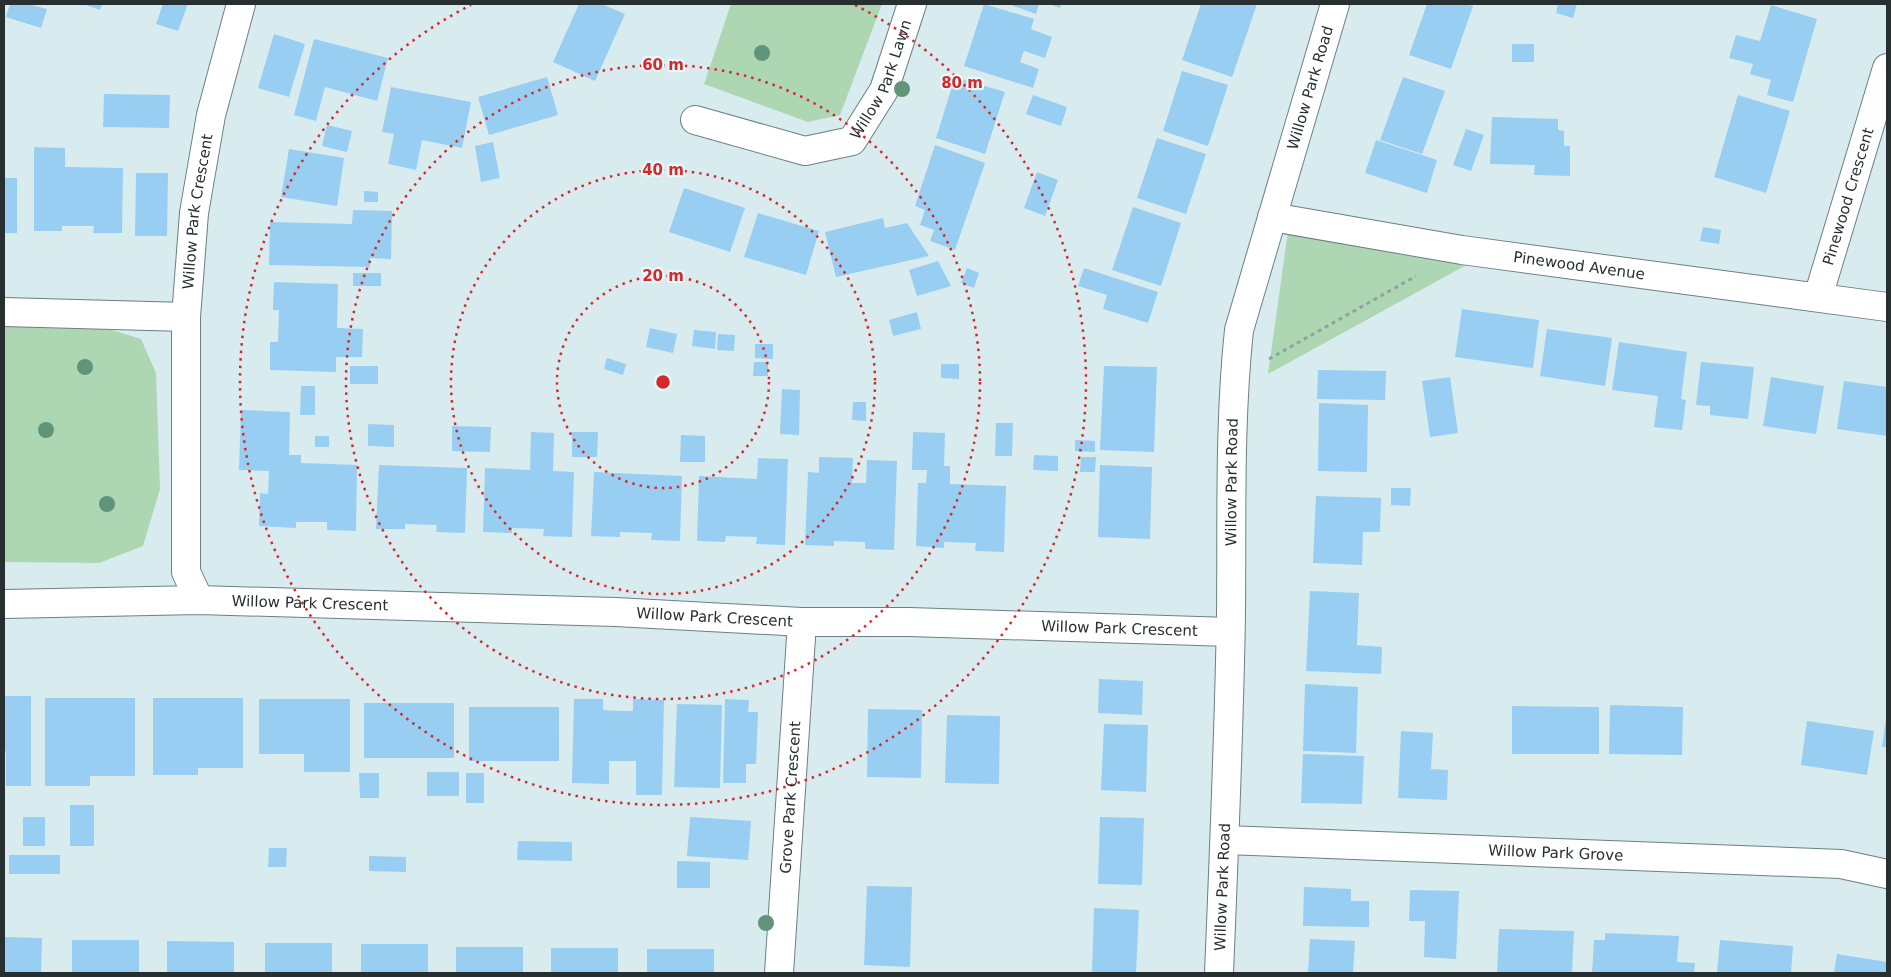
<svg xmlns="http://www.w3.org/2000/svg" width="1891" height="977" viewBox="0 0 1891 977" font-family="'DejaVu Sans',sans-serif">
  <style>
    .green { fill: #add7b3 }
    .building { fill: #97cef2 }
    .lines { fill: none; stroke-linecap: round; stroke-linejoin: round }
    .minor-casing { stroke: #6d7f82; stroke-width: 30 }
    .path { stroke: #91a0a2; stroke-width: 3; stroke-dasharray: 4 4; stroke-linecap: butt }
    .minor { stroke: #fff; stroke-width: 28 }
    .tree { fill: #61957a }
    .ring { fill: none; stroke: #d62828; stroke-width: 2.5; stroke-dasharray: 2.5 5 }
    .labels { text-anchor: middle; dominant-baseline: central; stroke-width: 4.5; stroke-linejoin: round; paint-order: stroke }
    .street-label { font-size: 15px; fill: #282f30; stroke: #e5f9fc }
    .centre { fill: #d62828; stroke: #e5f9fc; stroke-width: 2.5 }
    .ring-label { font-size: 15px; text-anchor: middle; font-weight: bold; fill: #d62828; stroke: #e5f9fc; stroke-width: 4.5; stroke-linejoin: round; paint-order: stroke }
  </style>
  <rect width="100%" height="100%" fill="#d8ecef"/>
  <path class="green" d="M 731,4 L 882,4 L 840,115 L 808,122 L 704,84 Z
    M 1288,231 L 1470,263 L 1268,374 Z
    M 4,325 L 99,326 L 141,339 L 156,373 L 160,489 L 143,546 L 99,563 L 4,562 Z"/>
  <path class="building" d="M 10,4 L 28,4 L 47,9 L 41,28 L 6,17 Z
    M 83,4 L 102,4 L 100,10 Z
    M 163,4 L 188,4 L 178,31 L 156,24 Z
    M 579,4 L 602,4 L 625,14 L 595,81 L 553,62 Z
    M 984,4 L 1034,19 L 1031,29 L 1052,37 L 1045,58 L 1024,51 L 1020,62 L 1039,69 L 1033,88 L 964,66 Z
    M 1008,4 L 1039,4 L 1036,14 Z
    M 1049,4 L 1061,4 L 1060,8 Z
    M 1201,4 L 1257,4 L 1232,77 L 1182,60 Z
    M 1427,4 L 1465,4 L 1473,6 L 1451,69 L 1409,55 Z
    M 1558,4 L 1577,4 L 1573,18 L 1556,13 Z
    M 1771,5 L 1817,19 L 1793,102 L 1767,95 L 1771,80 L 1750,74 L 1753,64 L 1729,58 L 1736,35 L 1760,41 Z
    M 274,34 L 305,44 L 289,97 L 258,88 Z
    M 314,39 L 388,58 L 377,101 L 325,87 L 316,121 L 294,115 Z
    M 1512,44 L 1534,44 L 1534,62 L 1512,62 Z
    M 1182,71 L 1228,85 L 1208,146 L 1163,131 Z
    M 547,77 L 558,115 L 489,135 L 478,97 Z
    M 955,77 L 1005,92 L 985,154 L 936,138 Z
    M 1403,77 L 1445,91 L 1422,154 L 1380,140 Z
    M 391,87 L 471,102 L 462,148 L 422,140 L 416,170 L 388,164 L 394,134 L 382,132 Z
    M 104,94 L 170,95 L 169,128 L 103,127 Z
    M 1033,95 L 1067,107 L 1061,126 L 1026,114 Z
    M 1738,95 L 1790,111 L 1766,193 L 1714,177 Z
    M 1492,117 L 1558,119 L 1558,130 L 1564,131 L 1564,146 L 1570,146 L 1570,176 L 1534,175 L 1535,165 L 1490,164 Z
    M 327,125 L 352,131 L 347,152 L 322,146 Z
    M 1466,129 L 1484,135 L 1471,171 L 1453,165 Z
    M 1157,138 L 1206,154 L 1186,214 L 1137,198 Z
    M 1376,140 L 1437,160 L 1427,193 L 1365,173 Z
    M 493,142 L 500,178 L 481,182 L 475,146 Z
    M 935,145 L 985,163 L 955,250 L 930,241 L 934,230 L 920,225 L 925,210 L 915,206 Z
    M 34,147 L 65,148 L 65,167 L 123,168 L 122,233 L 93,233 L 94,226 L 62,226 L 62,231 L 34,231 Z
    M 289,149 L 344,158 L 337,206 L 281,197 Z
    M 1037,172 L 1058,180 L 1045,216 L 1024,208 Z
    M 136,173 L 168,173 L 167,236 L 135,236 Z
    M 4,178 L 17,178 L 17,233 L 4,233 Z
    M 684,188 L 745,208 L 730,252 L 669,232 Z
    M 364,191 L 378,192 L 378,202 L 364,202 Z
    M 1133,207 L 1181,223 L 1161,286 L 1112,270 Z
    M 353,210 L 392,211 L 391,259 L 370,258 L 370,267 L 269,265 L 270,222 L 352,224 Z
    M 758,213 L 819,231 L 806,275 L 744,257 Z
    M 883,218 L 885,228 L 907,223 L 929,256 L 836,277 L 825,232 Z
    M 1703,227 L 1721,230 L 1719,244 L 1700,241 Z
    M 938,261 L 951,286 L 917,296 L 909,270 Z
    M 967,268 L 979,273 L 974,288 L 961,283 Z
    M 1084,268 L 1158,292 L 1148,323 L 1103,309 L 1107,295 L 1078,286 Z
    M 353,273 L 381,273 L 381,286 L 353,286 Z
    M 274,282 L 338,284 L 337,328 L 363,329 L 362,357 L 336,357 L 336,372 L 270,370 L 270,342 L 278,342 L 279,310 L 273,310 Z
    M 1462,309 L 1539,320 L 1533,368 L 1455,357 Z
    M 917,312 L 921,329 L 893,336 L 889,320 Z
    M 650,328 L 677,334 L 673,353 L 646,347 Z
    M 1547,329 L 1612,338 L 1605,386 L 1540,376 Z
    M 694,330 L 716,332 L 715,349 L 692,346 Z
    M 718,334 L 735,335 L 734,351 L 717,350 Z
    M 1619,342 L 1687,352 L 1681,399 L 1686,400 L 1682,430 L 1654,427 L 1658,396 L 1612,390 Z
    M 755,344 L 773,344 L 773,359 L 755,358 Z
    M 607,358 L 626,364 L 623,375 L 604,369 Z
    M 754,362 L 768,362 L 768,376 L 753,376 Z
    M 1701,362 L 1754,367 L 1748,419 L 1710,415 L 1710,406 L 1696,405 Z
    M 941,364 L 959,364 L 959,379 L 941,378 Z
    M 350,366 L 378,366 L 378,384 L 350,384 Z
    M 1104,366 L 1157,367 L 1154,452 L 1100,450 Z
    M 1318,370 L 1386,371 L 1385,400 L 1317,399 Z
    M 1450,377 L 1458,433 L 1430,437 L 1422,381 Z
    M 1771,377 L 1824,386 L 1816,434 L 1763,426 Z
    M 1844,381 L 1887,387 L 1887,436 L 1837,429 Z
    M 301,386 L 315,386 L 315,415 L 300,415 Z
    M 782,389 L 800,390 L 799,435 L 780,434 Z
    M 853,402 L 866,402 L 866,421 L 852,420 Z
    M 1319,403 L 1368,405 L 1367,472 L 1318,471 Z
    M 241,410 L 290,412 L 289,455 L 301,455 L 301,463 L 357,465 L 356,531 L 327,530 L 327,522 L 296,522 L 296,528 L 259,526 L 260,493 L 268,494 L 269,471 L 239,470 Z
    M 996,423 L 1013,423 L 1012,456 L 995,456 Z
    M 368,424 L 394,425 L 394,447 L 368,446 Z
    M 452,426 L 491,427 L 490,452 L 452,451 Z
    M 531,432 L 554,433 L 553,471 L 574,472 L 572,537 L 543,536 L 544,529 L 512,528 L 512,533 L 483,532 L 485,468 L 530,470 Z
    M 572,432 L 598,432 L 597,457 L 572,457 Z
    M 913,432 L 945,433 L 944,466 L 950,466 L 950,484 L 1006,486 L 1004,552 L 975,551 L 976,543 L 944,542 L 944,548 L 916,546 L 918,483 L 926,483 L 927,470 L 912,470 Z
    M 681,435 L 705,436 L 705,462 L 680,462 Z
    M 315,436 L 329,436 L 329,447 L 315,447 Z
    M 1075,440 L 1095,441 L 1095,452 L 1075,451 Z
    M 1034,455 L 1058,456 L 1058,471 L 1033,470 Z
    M 819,457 L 853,458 L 852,483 L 866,483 L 867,460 L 897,461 L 894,550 L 865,549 L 865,542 L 834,541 L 834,546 L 805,545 L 808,472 L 819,473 Z
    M 1081,457 L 1096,457 L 1095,472 L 1080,472 Z
    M 758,458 L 788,459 L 785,545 L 756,544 L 757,537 L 726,536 L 725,542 L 697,541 L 699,476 L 757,479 Z
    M 379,465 L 467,468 L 465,533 L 436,532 L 437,525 L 405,524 L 405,529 L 376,529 Z
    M 1100,465 L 1152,467 L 1150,539 L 1098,537 Z
    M 594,472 L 682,476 L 680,541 L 651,540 L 652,533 L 620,532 L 620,537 L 591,536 Z
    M 1391,488 L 1411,488 L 1410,506 L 1391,505 Z
    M 1316,496 L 1381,498 L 1380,532 L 1363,532 L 1362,565 L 1313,563 Z
    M 1310,591 L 1359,593 L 1357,645 L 1382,647 L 1381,674 L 1306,671 Z
    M 1099,679 L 1143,681 L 1142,715 L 1098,713 Z
    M 1305,684 L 1358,687 L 1356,753 L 1303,751 Z
    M 4,696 L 31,696 L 31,786 L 6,786 L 6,751 L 4,751 Z
    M 45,698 L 135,698 L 135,776 L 90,776 L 90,786 L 45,786 Z
    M 153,698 L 243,698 L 243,768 L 198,768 L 198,775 L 153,775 Z
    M 259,699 L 350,699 L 350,772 L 304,772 L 304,754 L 259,754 Z
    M 574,699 L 603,699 L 603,710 L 620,711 L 633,711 L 633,699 L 664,700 L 662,795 L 636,795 L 636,761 L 609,761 L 609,784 L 572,783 Z
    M 725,699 L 749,700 L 748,712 L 758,712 L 756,764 L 746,764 L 746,783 L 723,783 Z
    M 364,703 L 454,703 L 454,758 L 364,758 Z
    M 677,704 L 722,705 L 720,788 L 674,787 Z
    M 1610,705 L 1683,707 L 1682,755 L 1609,754 Z
    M 1512,706 L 1599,707 L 1599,754 L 1512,754 Z
    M 469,707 L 559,707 L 559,761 L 469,761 Z
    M 868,709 L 922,710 L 921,778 L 867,777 Z
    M 947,715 L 1000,716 L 999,784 L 945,783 Z
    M 1886,719 L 1887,719 L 1887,747 L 1882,747 Z
    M 1807,721 L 1874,731 L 1867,775 L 1801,765 Z
    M 1104,724 L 1148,725 L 1146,792 L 1101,790 Z
    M 1401,731 L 1433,733 L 1431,769 L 1448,770 L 1447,800 L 1398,798 Z
    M 1303,754 L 1364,756 L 1362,804 L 1301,803 Z
    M 427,772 L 459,772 L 459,796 L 427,796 Z
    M 359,773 L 379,773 L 379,798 L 360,798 Z
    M 466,773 L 484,773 L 484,803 L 466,803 Z
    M 70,805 L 94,805 L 94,846 L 70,846 Z
    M 23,817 L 45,817 L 45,846 L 23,846 Z
    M 690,817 L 751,821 L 748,860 L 687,856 Z
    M 1100,817 L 1144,818 L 1142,885 L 1098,884 Z
    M 518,841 L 572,842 L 572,861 L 517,860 Z
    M 269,848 L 287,848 L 286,867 L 268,867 Z
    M 9,855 L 60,855 L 60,874 L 9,874 Z
    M 369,856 L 406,857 L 406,872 L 369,871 Z
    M 677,861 L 710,862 L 710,888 L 677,888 Z
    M 867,886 L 912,887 L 910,967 L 864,965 Z
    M 1304,887 L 1351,889 L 1351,901 L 1369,901 L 1369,927 L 1303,926 Z
    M 1410,890 L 1459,891 L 1456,959 L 1424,957 L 1425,921 L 1409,921 Z
    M 1094,908 L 1139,910 L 1136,973 L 1092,973 Z
    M 1499,929 L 1574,931 L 1572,973 L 1497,973 Z
    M 1605,933 L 1679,936 L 1677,962 L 1695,963 L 1694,973 L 1592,973 L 1594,940 L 1605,940 Z
    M 4,937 L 42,938 L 41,973 L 4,973 Z
    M 1310,939 L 1355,941 L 1353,973 L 1308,973 Z
    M 72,940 L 139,940 L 139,973 L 72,973 Z
    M 1720,940 L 1793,946 L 1791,973 L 1717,973 Z
    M 167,941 L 234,942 L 234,973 L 167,973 Z
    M 265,943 L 332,943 L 332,973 L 265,973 Z
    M 361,944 L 428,944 L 428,973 L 361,973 Z
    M 456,947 L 523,947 L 523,973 L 456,973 Z
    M 551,948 L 618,948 L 618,973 L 551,973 Z
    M 647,949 L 714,949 L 714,973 L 647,973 Z
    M 1837,954 L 1887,962 L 1887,973 L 1834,973 Z"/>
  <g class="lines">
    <defs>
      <g id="minor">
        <path id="s1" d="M 695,120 L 805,151 L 852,141 L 884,90 L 912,4"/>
        <path id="s2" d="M 1272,217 L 1462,250 L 1887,307"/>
        <path id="s3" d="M 1818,297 L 1887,68"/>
        <path d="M 4,312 L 186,317"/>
        <path id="s4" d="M 199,600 L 186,572 L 186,317 L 194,213 L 211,115 L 241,4"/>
        <path id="s5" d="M 4,604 L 199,600 L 616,612 L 802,622 L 909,622 L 1230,632"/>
        <path id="s6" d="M 1225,840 L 1841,864 L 1887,874"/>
        <path id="s7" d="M 779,973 L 802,622"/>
        <path id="s8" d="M 1219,973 C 1224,853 1229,734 1231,614 C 1232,519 1229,424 1239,330 L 1335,4"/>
      </g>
    </defs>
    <use href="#minor" class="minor-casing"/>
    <path class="path" d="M 1269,359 L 1416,276"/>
    <use href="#minor" class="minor"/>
  </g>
  <g class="tree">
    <circle cx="762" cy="53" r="8"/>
    <circle cx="902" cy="89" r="8"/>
    <circle cx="85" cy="367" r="8"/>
    <circle cx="46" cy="430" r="8"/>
    <circle cx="107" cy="504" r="8"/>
    <circle cx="766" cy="923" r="8"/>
  </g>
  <g class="ring">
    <circle cx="663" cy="382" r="106"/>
    <circle cx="663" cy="382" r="212"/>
    <circle cx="663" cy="382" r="317"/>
    <path d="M855 5A423 423 0 1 1 471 5"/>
  </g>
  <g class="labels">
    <g class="street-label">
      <text stroke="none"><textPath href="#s1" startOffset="231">Willow Park Lawn</textPath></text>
      <text stroke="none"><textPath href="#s8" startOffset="896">Willow Park Road</textPath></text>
      <text stroke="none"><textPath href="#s3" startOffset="105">Pinewood Crescent</textPath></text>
      <text stroke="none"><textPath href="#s4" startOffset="392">Willow Park Crescent</textPath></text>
      <text stroke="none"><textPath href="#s2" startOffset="311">Pinewood Avenue</textPath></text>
      <text stroke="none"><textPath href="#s8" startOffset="491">Willow Park Road</textPath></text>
      <text stroke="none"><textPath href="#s5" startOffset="306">Willow Park Crescent</textPath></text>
      <text stroke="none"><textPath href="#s5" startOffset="711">Willow Park Crescent</textPath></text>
      <text stroke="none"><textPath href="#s5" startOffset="1116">Willow Park Crescent</textPath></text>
      <text stroke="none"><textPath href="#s7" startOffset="176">Grove Park Crescent</textPath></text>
      <text stroke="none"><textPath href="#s6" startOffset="331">Willow Park Grove</textPath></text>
      <text stroke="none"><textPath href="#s8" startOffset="86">Willow Park Road</textPath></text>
    </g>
  </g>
  <circle cx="663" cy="382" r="8" class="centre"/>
  <g class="ring-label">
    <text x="663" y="70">60 m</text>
    <text x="962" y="88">80 m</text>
    <text x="663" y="175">40 m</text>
    <text x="663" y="281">20 m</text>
  </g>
  <rect width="1891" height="977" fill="none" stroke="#282f30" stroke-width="10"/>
</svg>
